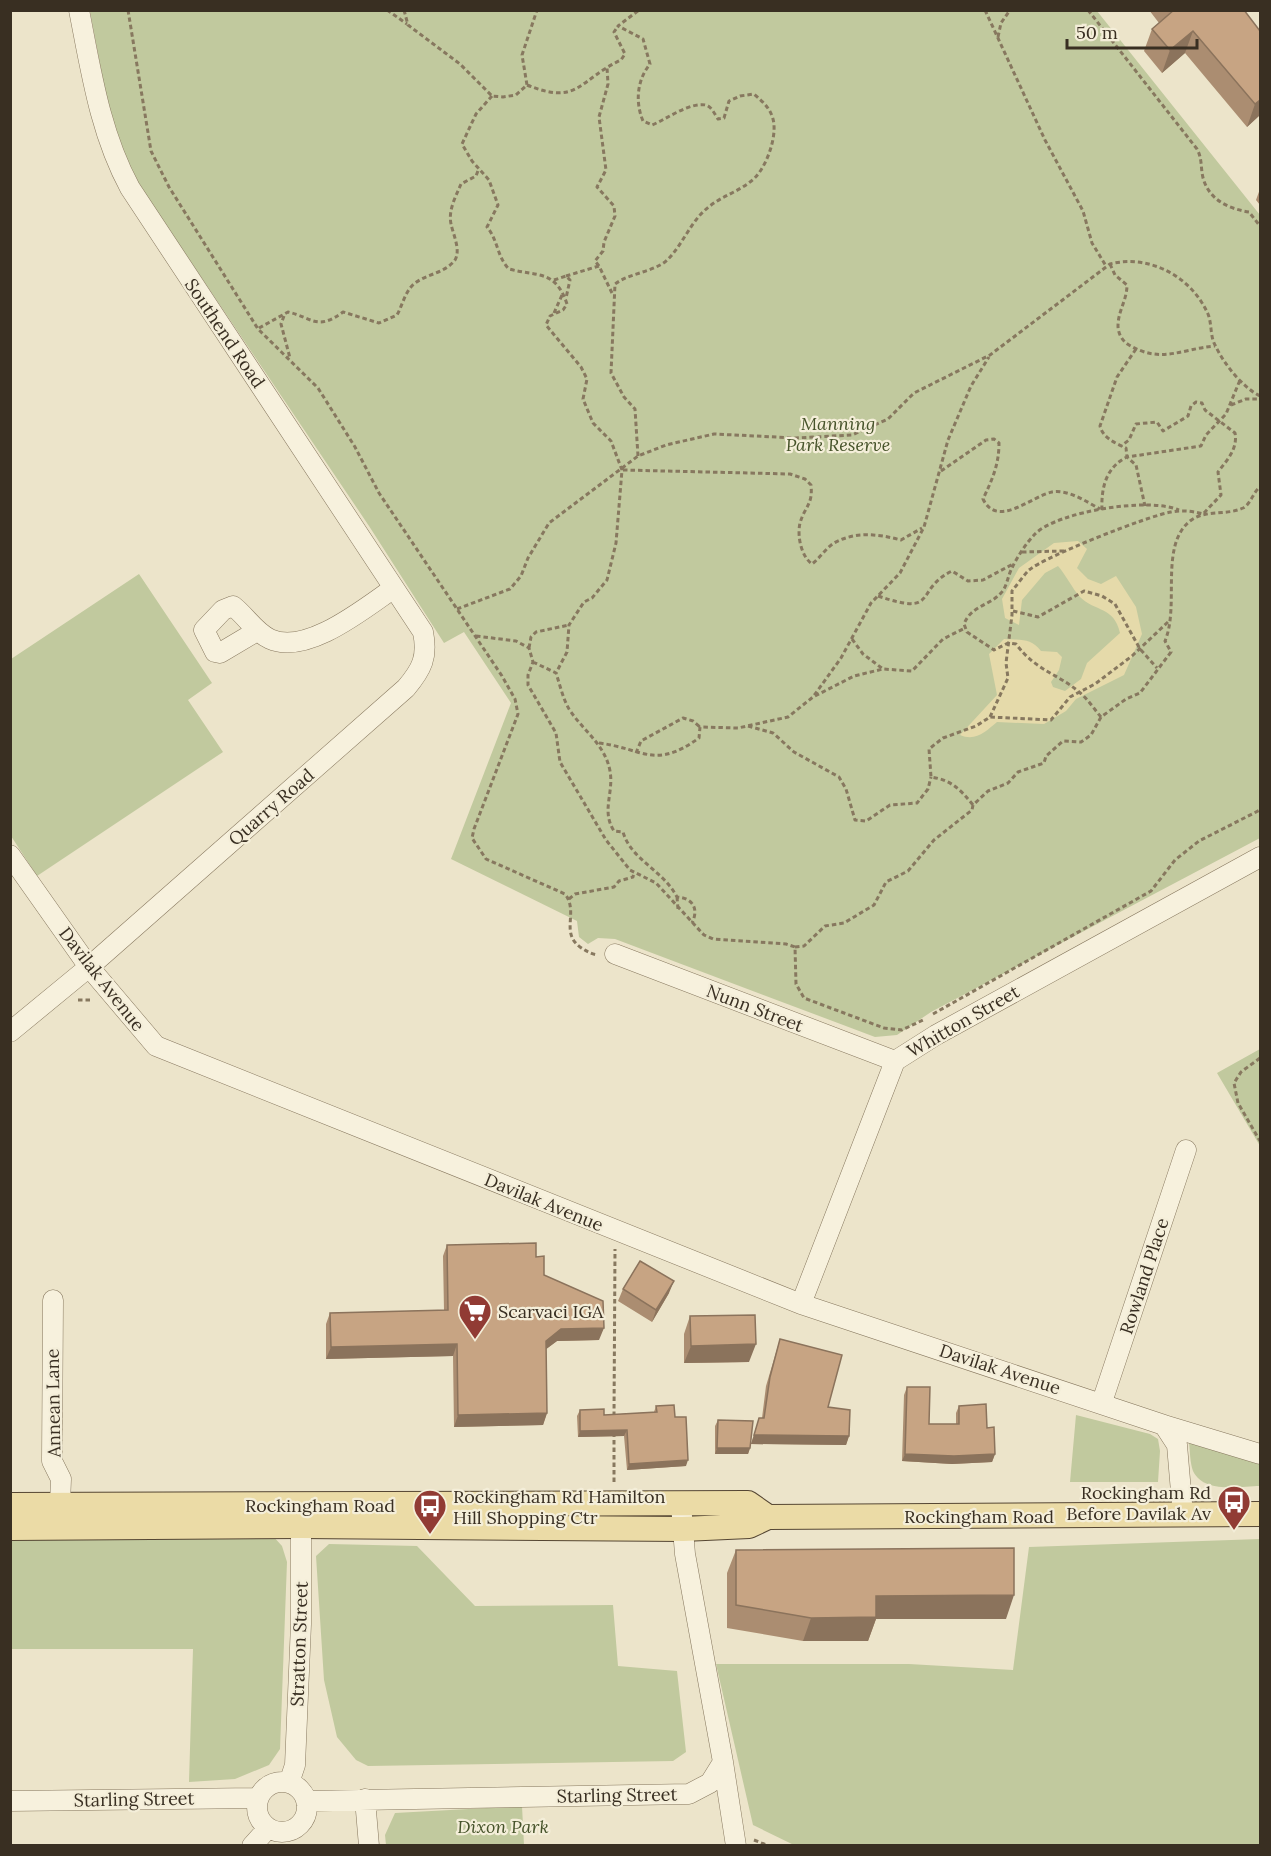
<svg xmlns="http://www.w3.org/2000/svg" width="1271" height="1856" viewBox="0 0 1271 1856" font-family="Lora,serif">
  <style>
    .green { fill: #c1c99e }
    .sand { fill: #e5daaa }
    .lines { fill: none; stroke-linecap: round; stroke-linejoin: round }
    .minor-casing { stroke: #87785f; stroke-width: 21 }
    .major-casing { stroke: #554633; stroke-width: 26 }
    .path { stroke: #87785f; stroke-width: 3; stroke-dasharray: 4.5 3; stroke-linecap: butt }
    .minor { stroke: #f7f1dd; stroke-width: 20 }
    .major { stroke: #ebdba6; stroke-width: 24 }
    .wall { fill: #ab8d71 }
    .shaded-wall { fill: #8b735c }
    .building { fill: #c7a483; stroke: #8b735c; stroke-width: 1.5 }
    .labels { text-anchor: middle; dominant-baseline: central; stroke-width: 4.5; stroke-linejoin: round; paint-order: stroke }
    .street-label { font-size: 18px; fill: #392f22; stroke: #f4eed9 }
    .park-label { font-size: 18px; font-style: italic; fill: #46532a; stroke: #f4eed9 }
    .poi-label { font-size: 18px; fill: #392f22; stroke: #f4eed9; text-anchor: start }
  </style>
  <rect width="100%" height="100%" fill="#ece4ca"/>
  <path class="green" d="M 90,11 L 1097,11 L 1260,215 L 1260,838 L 931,1012 L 897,1035 L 875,1037 L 615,939 L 598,938 L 588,944 L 579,937 L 577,921 L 451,859 L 511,703 L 464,632 L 444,643 L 369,526 L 137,182 L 113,134 Z
    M 139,574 L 212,683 L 188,700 L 223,752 L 37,876 L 11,836 L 11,659 Z
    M 1260,1049 L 1260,1146 L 1217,1073 Z
    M 1076,1415 L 1150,1434 L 1158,1439 L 1160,1451 L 1158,1482 L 1070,1482 Z
    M 1189,1442 L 1260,1464 L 1260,1486 C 1240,1486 1204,1494 1193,1471 C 1190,1463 1190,1451 1189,1442 Z
    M 272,1535 L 282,1546 L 287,1562 L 280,1749 L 269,1765 L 235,1779 L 189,1782 L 193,1649 L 11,1649 L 10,1537 Z
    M 1260,1539 L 1260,1845 L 796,1846 L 753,1825 L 716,1664 L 909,1664 L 1013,1670 L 1029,1547 Z
    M 329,1544 L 417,1546 L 475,1606 L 613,1605 L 618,1666 L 677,1671 L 686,1752 L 673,1761 L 368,1766 L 356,1760 L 337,1737 L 324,1680 L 316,1556 Z
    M 522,1806 L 524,1845 L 386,1845 L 385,1835 L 395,1813 Z"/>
  <path class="sand" d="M 1078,541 L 1087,549 L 1077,568 L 1088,579 L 1101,584 L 1116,576 L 1136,607 L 1142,634 L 1124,675 L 1076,699 L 1066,711 L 1044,724 L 997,722 C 986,731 976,742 960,735 L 997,695 L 989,654 L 1004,639 C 1021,640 1031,638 1041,651 L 1057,652 L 1062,657 L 1059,670 L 1051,682 L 1053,687 L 1065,691 L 1081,679 L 1087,663 L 1120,633 C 1114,606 1095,612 1080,597 C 1072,588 1066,575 1058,566 L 1045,573 L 1022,600 L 1019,625 L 1005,618 L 1002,599 L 1019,568 L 1054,543 Z"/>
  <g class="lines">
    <defs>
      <path id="minor" d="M 257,631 L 220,653 L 215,652 L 204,630 L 223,610 L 233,606 C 246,616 255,632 270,639 C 307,656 366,607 394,588
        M 10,855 L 89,967 L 156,1046 L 801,1304 L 1164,1425 L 1177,1445 L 1183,1515
        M 615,954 L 895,1061
        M 10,1032 L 89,967 L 406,688 C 422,669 428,657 423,632 L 130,188 C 100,133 91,71 79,10
        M 53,1300 L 52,1461 L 61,1479 L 60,1504
        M 801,1304 L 895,1061 L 936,1035 L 1260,857
        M 1102,1402 L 1186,1150
        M 1164,1425 L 1260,1454
        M 723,1762 L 736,1846
        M257 1807a25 25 0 1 1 50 0a25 25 0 1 1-50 0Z
        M 289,1783 L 295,1765 L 301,1624 L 301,1514
        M 365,1799 L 369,1846
        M 10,1801 L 258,1798
        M 306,1801 L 689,1794 L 710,1783 L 723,1762 L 685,1554 L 681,1504
        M 252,1846 L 268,1828"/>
      <path id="major" d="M 10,1505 L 748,1503 L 768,1517
        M 10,1528 L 301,1526 L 683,1529 L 749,1526 L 768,1517 L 1260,1514"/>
    </defs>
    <use href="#minor" class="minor-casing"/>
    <use href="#major" class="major-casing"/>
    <path class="path" d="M 128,10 L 151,151 L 169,187 L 258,329 L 318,388 L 355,447 L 379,493 L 502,676 L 515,699 L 518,714 L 474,829 L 472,838 L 486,859 L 565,894 C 579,912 560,932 580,947 C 586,951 591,954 598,955
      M 387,10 L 407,24
      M 404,10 L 408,25 L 460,64 L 492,96 L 503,97 L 516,95 L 527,85 L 522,55 L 537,10
      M 985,10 L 1045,140 L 1083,211 L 1092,243 L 1106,266
      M 1088,10 L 1197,149 C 1203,160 1200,170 1204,181 C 1211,201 1230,209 1249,212 L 1260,226
      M 998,37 L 1001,23 L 1010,10
      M 527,85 C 579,106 578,80 621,60 L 625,54 L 614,32 L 618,26
      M 492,96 L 476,114 L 462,144 L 472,161 L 489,180 L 498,205 L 487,227 C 498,240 497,257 509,269 C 538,277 555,269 567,304 L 563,310 L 550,316 L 546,325 L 581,367 L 587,379 L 583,399 L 593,423 L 611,441 L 622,470 L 616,543 L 607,580 L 592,598 L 584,602 L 569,625 L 567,652 L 556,673
      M 1110,264 L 1115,275 L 1127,285 C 1127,300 1118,311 1118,326 C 1118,333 1122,341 1129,345 C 1161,364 1181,349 1215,346
      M 599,266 L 595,261 L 603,251 L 604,242 L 615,216 L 614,206 L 597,187 L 606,170 L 599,117 L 608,84 L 607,67
      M 566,276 L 599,266 L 612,293
      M 554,280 L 566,276 L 570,280 L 566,298
      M 554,313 L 562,295
      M 284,316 L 281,324 L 290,358
      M 259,328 L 288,312 C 313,318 317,331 343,312 L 379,323 L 397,315 C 403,304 405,291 415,283 C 427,274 445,273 455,260 C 461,250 453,234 451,224 C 448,210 456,196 461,184 L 476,176 L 479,168
      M 1136,349 L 1117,377 L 1100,426 C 1103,438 1115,443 1126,448 L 1127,457 L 1136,465 L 1145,506
      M 1231,405 L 1246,399 L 1260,399
      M 638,456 L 635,409 L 624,397 L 611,373 L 615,284 C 630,273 649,273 665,262 C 679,250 688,228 701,214 C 717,197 733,195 750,182 C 765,172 778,137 773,119 C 770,108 763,102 754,94 L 740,96 L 729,101 L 724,118 L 718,119 C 715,115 712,107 706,105 C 689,102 667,119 652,125 L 643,121 C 635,102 637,80 650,64 L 643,39 L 618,26 L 639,10
      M 623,470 L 790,474 L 805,479 L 811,485 C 813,505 805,506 800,523 C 797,536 801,556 812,564 C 820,558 826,548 834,543 C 856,531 878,534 901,540 L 922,528
      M 941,471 L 986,440 L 994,439 L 999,443 C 999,465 992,480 983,499 C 997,529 1032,496 1052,492 C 1068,489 1087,502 1100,509
      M 1102,510 C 1101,488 1106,467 1127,457 L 1201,446 L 1206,435 L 1226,414 L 1240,380
      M 1022,552 L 1064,551
      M 878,596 C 940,617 913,590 952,571 L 968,581 L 983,580 L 1013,564
      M 457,609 L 510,589 L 521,576 L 528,558 L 549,523 L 638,456 L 666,445 L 714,434 L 796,438 L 852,435 L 888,419 L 914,393 L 990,355 L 1110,264 C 1149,254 1191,276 1208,314 C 1212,324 1210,336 1215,345 C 1224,364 1242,387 1260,396
      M 1013,611 L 1038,617 L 1084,591 L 1102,596 L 1115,604 L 1140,649 L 1157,668
      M 476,636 L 516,641 L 529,648 L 533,662 L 528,675 L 528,685 L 556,733 L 560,762 L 606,840 L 630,870 L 656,883 L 704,935 L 713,939 L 786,944 L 795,947 L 796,984 L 804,998 L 884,1028 L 902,1030 L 925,1019
      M 852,639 L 863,654 L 883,669
      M 529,648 L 531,637 L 536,632 L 569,625
      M 533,662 L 556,673 C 560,685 563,699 569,709 C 583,731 605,744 610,771 C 614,793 601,811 614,831 L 623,832 C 631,860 663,870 677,897 C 693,898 699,909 692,923
      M 815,696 L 854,676 L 883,669 L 912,671 L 943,639 L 965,628
      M 990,717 L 1008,678 L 1006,663 L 1012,615 L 1012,591 C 1017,585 1023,576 1029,570 C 1046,556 1148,516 1171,512 C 1182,510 1192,511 1203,514 L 1221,495 L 1218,472 C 1227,460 1238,449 1235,433 L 1205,410 L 1202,403 L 1196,402 L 1191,406 L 1188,416 L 1163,431 L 1157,422 L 1136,424 L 1129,440 L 1121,446
      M 1101,717 C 1094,709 1088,699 1079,692 C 1057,673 1036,671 1016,644 L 1008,643 L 994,650 L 967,632 L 964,624 C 971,606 989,606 1001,593 C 1007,587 1008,575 1012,568 C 1017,557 1027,542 1035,534 C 1058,511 1150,497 1179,510
      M 748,726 L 773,733 L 794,752 L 839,777 L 846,789 L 855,820 L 866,821 L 890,805 L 917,803 L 928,789 L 931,777
      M 599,743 C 645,749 654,770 699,738 L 700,727 L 738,728 L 788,717 L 813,697 L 841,658 L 871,603 L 900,573 L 924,527 L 948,440 L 971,386 L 989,357
      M 636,753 L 641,741 L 683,718 L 693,721 L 700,727
      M 973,805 C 960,789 951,780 931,777 L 929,749 L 943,738 L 976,726 L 990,717 L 1051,720 L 1070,697 L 1095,684 L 1132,656 L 1169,621
      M 677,897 L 678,909
      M 569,899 L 575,894 L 614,887 L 619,881 L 633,877 L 634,872
      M 795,947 L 804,946 L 825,926 L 844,923 L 874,905 L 886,882 L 908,871 L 934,840 L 972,810 L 973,805 L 988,791 L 1008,783 L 1018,772 L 1044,763 L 1046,756 L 1063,741 L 1081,742 L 1091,735 L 1101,717 L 1126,699 L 1140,693 L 1171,652 L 1165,641 C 1180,605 1159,546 1190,521 C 1205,509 1226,516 1243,508 C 1251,504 1253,492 1260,487
      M 78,1000 L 93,1000
      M 933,1014 L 1151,891 L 1175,860 L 1199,841 L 1260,810
      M 1260,1058 L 1241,1072 L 1234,1083 L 1238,1103 L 1260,1141
      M 614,1416 L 615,1249
      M 614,1482 L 614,1432
      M 754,1840 L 769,1846"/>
    <use href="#minor" class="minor"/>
    <use href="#major" class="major"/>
  </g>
  <path class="wall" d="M 1149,10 L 1244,10 L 1260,115 L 1247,127 L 1185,53 L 1162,73 L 1144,51 L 1152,29 L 1159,23 Z
    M 1260,189 L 1260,205 L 1256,200 Z
    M 447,1245 L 536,1257 L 544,1275 L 599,1340 L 557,1341 L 546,1349 L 547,1413 L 543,1425 L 454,1427 L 453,1356 L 326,1359 L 326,1324 L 330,1313 L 444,1310 L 443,1256 Z
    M 623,1289 L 669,1293 L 652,1322 L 618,1301 Z
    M 690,1316 L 749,1362 L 684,1363 L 684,1334 Z
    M 780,1339 L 849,1436 L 846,1445 L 751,1444 L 759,1418 L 762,1418 L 766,1386 Z
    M 907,1387 L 929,1424 L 956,1424 L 956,1413 L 959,1406 L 987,1428 L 995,1454 L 992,1462 L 952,1464 L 902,1461 L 904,1395 Z
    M 656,1406 L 675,1417 L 686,1466 L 627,1470 L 624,1436 L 578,1437 L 577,1416 L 580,1410 L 604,1415 L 654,1412 Z
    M 718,1420 L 750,1448 L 748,1454 L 715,1454 L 715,1426 Z
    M 736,1550 L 1006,1619 L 876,1619 L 868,1641 L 803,1641 L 727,1628 L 727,1573 Z"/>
  <path class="shaded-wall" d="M 1193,31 L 1185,53 L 1162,73 L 1170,50 Z
    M 1260,100 L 1260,115 L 1247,127 L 1255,104 Z
    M 674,1281 L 669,1293 L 652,1322 L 656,1310 Z
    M 604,1328 L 599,1340 L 557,1341 L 541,1353 L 546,1341 L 561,1329 Z
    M 457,1344 L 453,1356 L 326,1359 L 331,1347 Z
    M 756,1344 L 749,1362 L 684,1363 L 691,1346 Z
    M 547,1413 L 543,1425 L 454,1427 L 458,1415 Z
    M 627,1430 L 624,1436 L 578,1437 L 580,1431 Z
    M 754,1435 L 849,1436 L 846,1445 L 751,1444 Z
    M 717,1448 L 750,1448 L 748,1454 L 715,1454 Z
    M 905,1454 L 995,1454 L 992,1462 L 952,1464 L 902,1461 Z
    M 688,1460 L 686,1466 L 627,1470 L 629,1464 Z
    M 1014,1595 L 1006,1619 L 876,1619 L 868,1641 L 803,1641 L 811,1618 L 876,1596 Z"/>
  <path class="building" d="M 1174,10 L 1244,10 L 1260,31 L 1260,100 L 1255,104 L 1193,31 L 1170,50 L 1152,29 Z
    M 536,1243 L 536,1257 L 544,1256 L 544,1275 L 603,1301 L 604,1328 L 561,1329 L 546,1341 L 547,1413 L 458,1415 L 457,1344 L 331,1347 L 330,1313 L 448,1310 L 447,1245 Z
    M 640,1261 L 674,1281 L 656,1310 L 623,1289 Z
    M 755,1315 L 756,1344 L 691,1346 L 690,1316 Z
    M 780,1339 L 842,1355 L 828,1407 L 850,1410 L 849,1436 L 754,1435 L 759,1418 L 764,1418 L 770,1377 Z
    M 907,1387 L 930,1387 L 929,1424 L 959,1424 L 959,1406 L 986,1404 L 987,1428 L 994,1427 L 995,1454 L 954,1456 L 905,1454 Z
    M 674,1405 L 675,1417 L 686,1417 L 688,1460 L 629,1464 L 627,1430 L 580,1431 L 580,1410 L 604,1409 L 604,1415 L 657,1412 L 656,1406 Z
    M 718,1420 L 753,1421 L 750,1448 L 717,1448 Z
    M 1014,1548 L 1014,1595 L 876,1596 L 876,1617 L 811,1618 L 736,1605 L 736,1550 Z"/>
  <defs>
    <symbol id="supermarket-pin" viewBox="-11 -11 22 30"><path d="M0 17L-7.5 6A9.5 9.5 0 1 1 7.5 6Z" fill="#913b34" stroke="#f4eed9"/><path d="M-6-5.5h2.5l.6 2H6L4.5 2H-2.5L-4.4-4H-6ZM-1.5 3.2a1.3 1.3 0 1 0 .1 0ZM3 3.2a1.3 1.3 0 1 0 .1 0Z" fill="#fff"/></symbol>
    <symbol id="bus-pin" viewBox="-11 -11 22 30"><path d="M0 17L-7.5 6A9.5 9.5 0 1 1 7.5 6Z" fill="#913b34" stroke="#f4eed9"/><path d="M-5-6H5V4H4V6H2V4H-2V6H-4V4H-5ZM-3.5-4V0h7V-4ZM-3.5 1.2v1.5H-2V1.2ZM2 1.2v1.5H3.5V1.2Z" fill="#fff"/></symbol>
  </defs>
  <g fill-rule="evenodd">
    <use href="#supermarket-pin" x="456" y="1292" width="38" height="52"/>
    <use href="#bus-pin" x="1215" y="1483" width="38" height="52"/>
    <use href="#bus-pin" x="411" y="1487" width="38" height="52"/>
  </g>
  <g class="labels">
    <g class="street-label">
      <text transform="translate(225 333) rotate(56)">Southend Road</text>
      <text transform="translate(271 807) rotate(-41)">Quarry Road</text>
      <text transform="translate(102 979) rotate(52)">Davilak Avenue</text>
      <text transform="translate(755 1008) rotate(21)">Nunn Street</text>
      <text transform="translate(963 1021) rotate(-30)">Whitton Street</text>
      <text transform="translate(544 1202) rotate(22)">Davilak Avenue</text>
      <text transform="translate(1144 1276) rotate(-72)">Rowland Place</text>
      <text transform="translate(1000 1369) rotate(18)">Davilak Avenue</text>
      <text transform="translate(53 1403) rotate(-91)">Annean Lane</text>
      <text x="320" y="1505">Rockingham Road</text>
      <text x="979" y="1516">Rockingham Road</text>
      <text transform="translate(299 1644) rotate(-88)">Stratton Street</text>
      <text transform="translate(617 1795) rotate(-1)">Starling Street</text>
      <text transform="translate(134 1799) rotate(-1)">Starling Street</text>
    </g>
    <g class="park-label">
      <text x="838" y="423">Manning<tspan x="838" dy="21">Park Reserve</tspan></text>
      <text x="503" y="1826">Dixon Park</text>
    </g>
    <g class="poi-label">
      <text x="498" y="1311">Scarvaci IGA</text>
      <text x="1211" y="1492" text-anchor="end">Rockingham Rd<tspan x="1211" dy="21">Before Davilak Av</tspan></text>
      <text x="453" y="1496">Rockingham Rd Hamilton<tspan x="453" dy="21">Hill Shopping Ctr</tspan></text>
    </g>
  </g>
  <rect width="1271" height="1856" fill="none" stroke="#392f22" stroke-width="24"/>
  <path d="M1067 39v9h130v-9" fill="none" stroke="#392f22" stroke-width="3"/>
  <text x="1076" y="39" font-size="18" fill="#392f22" stroke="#f4eed9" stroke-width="4.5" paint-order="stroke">50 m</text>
</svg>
